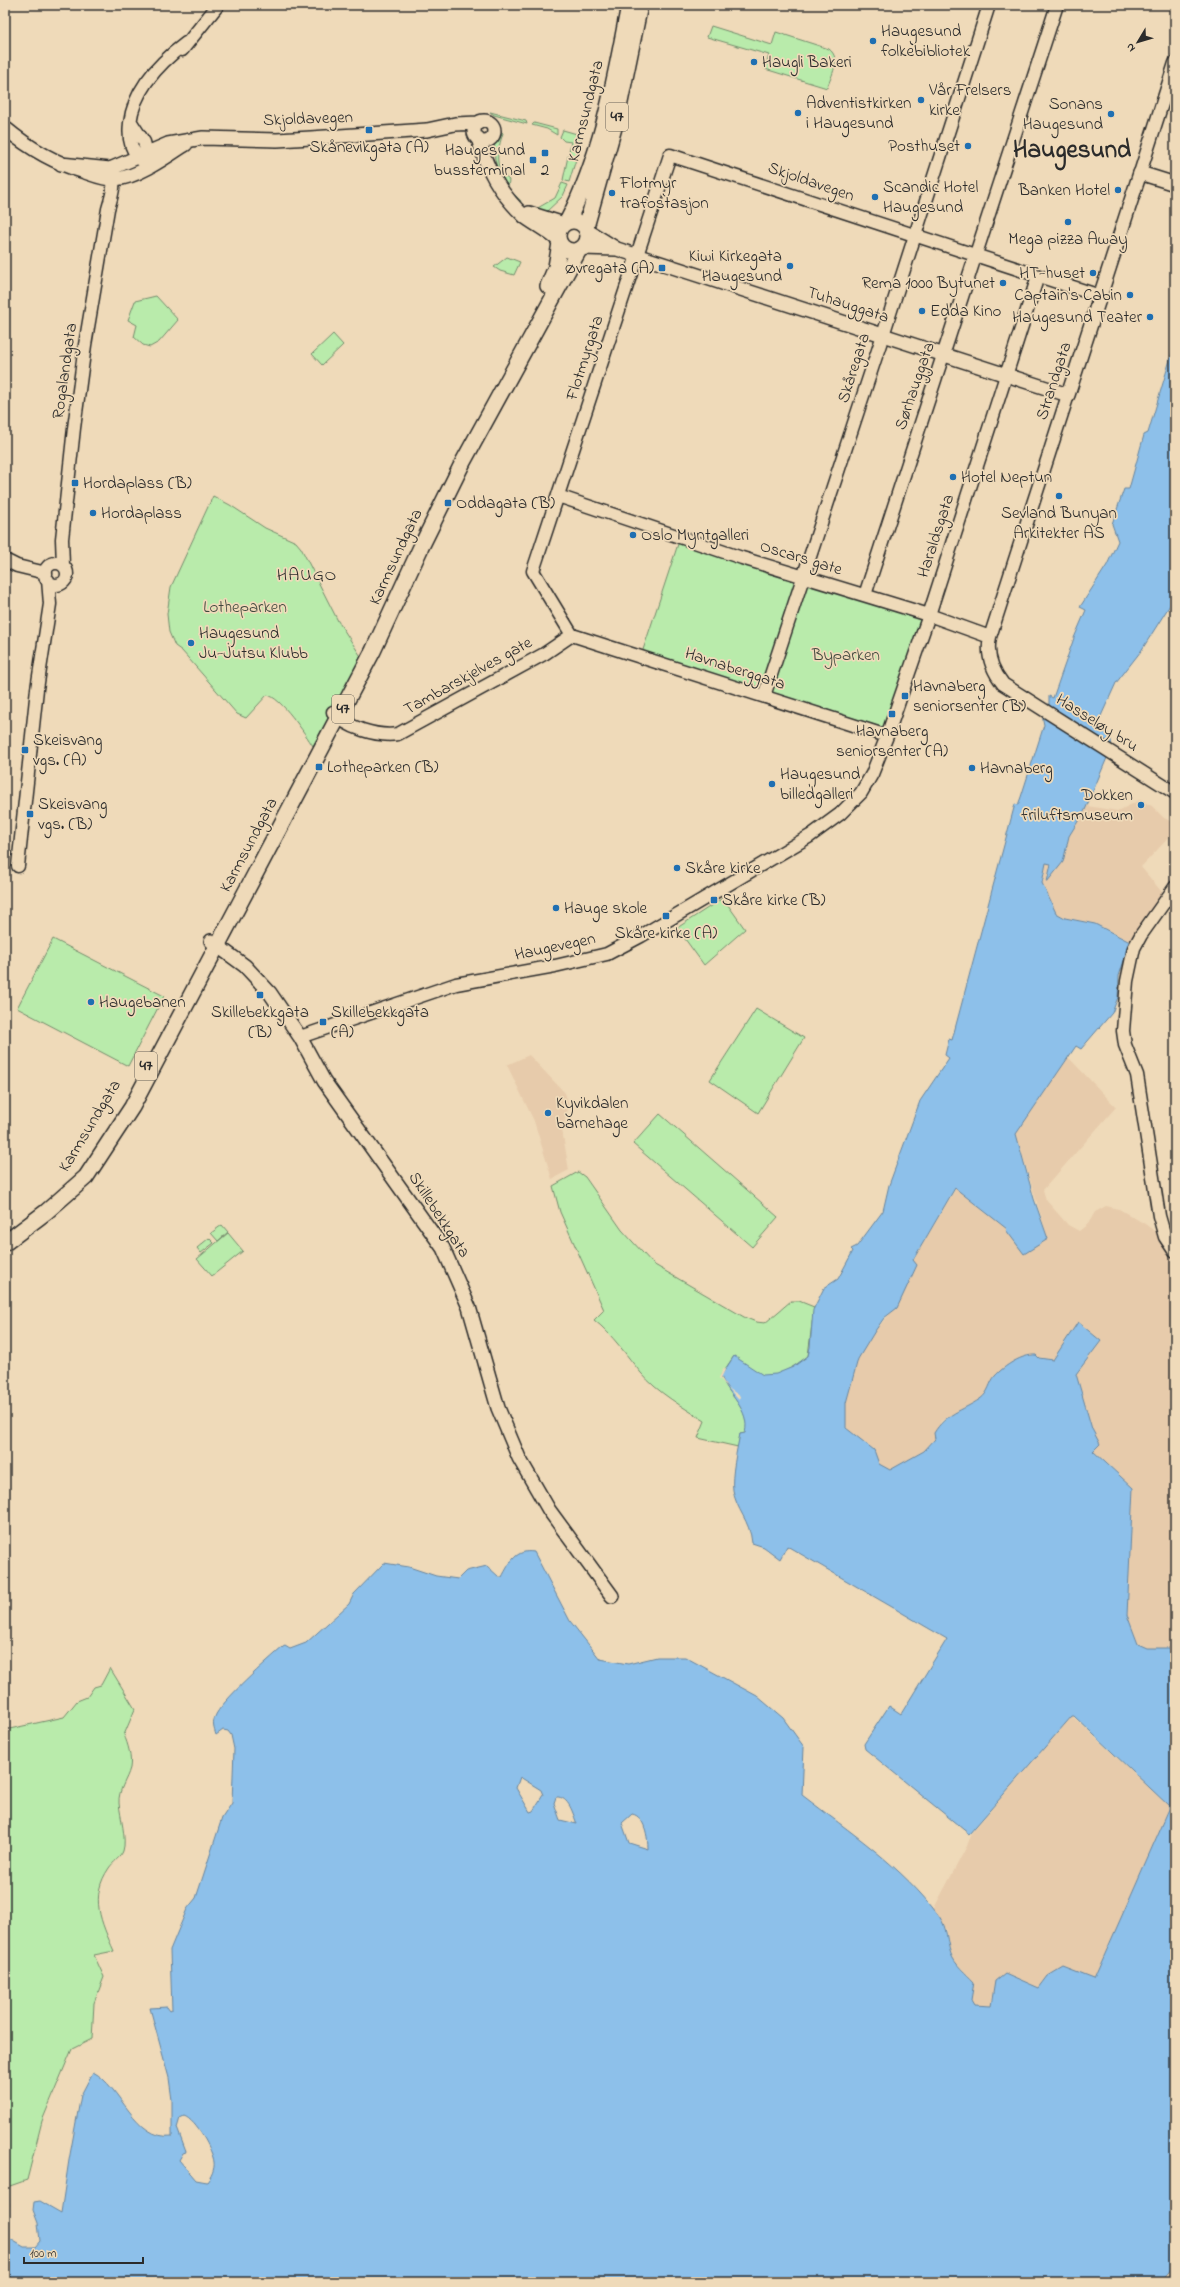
<svg xmlns="http://www.w3.org/2000/svg" width="1180" height="2287" viewBox="0 0 1180 2287" font-family="'Indie Flower',sans-serif">
  <style>
    .built { fill: #e7cbab }
    .green { fill: #b9ebab; stroke: #728b6b }
    .water { fill: #8dc0ea; stroke: #66849e; fill-rule: evenodd }
    .pier { fill: #efdab9 }
    .lines { fill: none; stroke-linecap: round; stroke-linejoin: round }
    .tertiary-casing { stroke: #2b2b2b; stroke-width: 15 }
    .secondary-casing { stroke: #2b2b2b; stroke-width: 16 }
    .primary-casing { stroke: #2b2b2b; stroke-width: 18 }
    .tertiary { stroke: #efdab9; stroke-width: 12 }
    .secondary { stroke: #efdab9; stroke-width: 13 }
    .primary { stroke: #efdab9; stroke-width: 15 }
    .poi-dot { fill: #1f6fb2; stroke: #efdab9; stroke-width: 1.5 }
    .labels { text-anchor: middle; dominant-baseline: central; stroke-width: 3.5; stroke-linejoin: round; paint-order: stroke }
    .shield { fill: #efdab9; stroke: #666056; stroke-width: 1 }
    .shield-label { font-size: 16px; font-weight: bold; fill: #2b2b2b }
    .poi-label { font-size: 17px; fill: #2b2b2b; stroke: #efdab9; text-anchor: start }
    .street-label { font-size: 17px; fill: #2b2b2b; stroke: #efdab9 }
    .park-label { font-size: 17px; fill: #40483e; stroke: #efdab9 }
    .neighbourhood-label { font-size: 18px; letter-spacing: 1px; fill: #2b2b2b; stroke: #efdab9 }
    .town-label { font-size: 25px; font-weight: bold; fill: #2b2b2b; stroke: #efdab9 }
  </style>
  <rect width="100%" height="100%" fill="#efdab9"/>
  <filter id="ink" filterUnits="userSpaceOnUse"><feTurbulence type="fractalNoise" baseFrequency=".025" numOctaves="2"/><feDisplacementMap in="SourceGraphic" scale="8" xChannelSelector="R" yChannelSelector="G"/><feConvolveMatrix kernelMatrix="1 2 1 2 8 2 1 2 1" color-interpolation-filters="sRGB"/></filter>
  <g filter="url(#ink)">
    <path class="built" d="M 1140,800 L 1152,806 L 1164,818 L 1175,823 L 1175,831 L 1141,867 L 1166,897 L 1129,941 L 1095,924 L 1065,918 L 1056,913 L 1042,883 L 1046,863 L 1051,864 L 1047,881 L 1063,862 L 1069,836 L 1087,806 L 1118,811 Z
      M 529,1055 L 565,1093 L 569,1106 L 562,1130 L 569,1170 L 552,1179 L 534,1121 L 507,1065 Z
      M 1068,1057 L 1116,1107 L 1043,1190 L 1046,1200 L 1068,1225 L 1079,1231 L 1088,1224 L 1095,1212 L 1106,1206 L 1119,1209 L 1145,1224 L 1169,1242 L 1175,1236 L 1175,1648 L 1147,1648 L 1138,1644 L 1127,1615 L 1133,1488 L 1093,1451 L 1099,1444 L 1092,1429 L 1076,1374 L 1101,1341 L 1079,1322 L 1053,1360 L 1029,1355 L 995,1376 L 987,1391 L 981,1399 L 941,1421 L 935,1438 L 924,1451 L 895,1468 L 888,1470 L 879,1464 L 874,1450 L 849,1431 L 845,1424 L 846,1403 L 858,1359 L 875,1331 L 894,1309 L 913,1260 L 956,1188 L 1007,1229 L 1048,1239 L 1016,1134 Z
      M 1072,1716 L 1169,1806 L 1169,1809 L 1094,1979 L 1044,1981 L 1039,1988 L 1005,1973 L 991,1998 L 991,2006 L 974,2005 L 970,2000 L 974,1982 L 954,1960 L 948,1944 L 947,1930 L 933,1910 L 967,1846 L 972,1832 Z"/>
    <path class="green" d="M 711,26 L 772,45 L 776,32 L 829,49 C 842,59 831,76 827,88 L 765,69 L 769,55 L 707,37 Z
      M 490,112 L 526,121 L 527,124 L 494,115 Z
      M 534,123 L 557,129 L 557,135 L 547,129 L 532,125 Z
      M 499,130 L 503,133 C 498,150 492,167 509,180 L 508,188 L 521,201 L 520,204 C 502,186 486,156 499,130 Z
      M 563,130 L 577,134 L 582,140 L 569,182 L 563,180 L 571,142 L 564,141 L 560,137 Z
      M 562,183 L 568,185 L 563,196 L 546,212 L 536,209 L 555,198 Z
      M 507,257 L 520,262 L 514,275 L 500,271 L 494,267 Z
      M 156,296 L 178,320 L 159,342 L 150,347 L 143,345 L 134,337 L 137,325 L 128,320 L 135,301 Z
      M 333,334 L 343,345 L 322,365 L 312,354 Z
      M 213,496 L 230,505 L 265,528 L 296,542 L 301,548 L 338,621 L 362,658 L 313,746 C 305,734 281,697 267,695 L 246,718 L 237,714 L 182,651 L 175,646 L 169,632 L 167,614 L 171,587 Z
      M 680,538 L 804,577 L 764,696 L 641,656 Z
      M 808,583 L 922,618 L 884,728 L 771,692 Z
      M 723,898 L 745,929 L 704,965 L 677,928 Z
      M 53,939 L 164,996 L 128,1066 L 17,1008 Z
      M 756,1009 L 804,1038 L 758,1113 L 710,1080 Z
      M 660,1114 L 778,1217 L 752,1247 L 633,1144 Z
      M 578,1172 L 585,1177 L 622,1230 L 653,1264 L 744,1317 L 756,1322 L 765,1323 L 791,1301 L 799,1301 L 814,1307 L 808,1356 C 797,1364 777,1380 762,1375 C 753,1372 742,1361 734,1356 L 721,1375 C 726,1394 752,1410 746,1433 L 740,1434 L 738,1447 L 698,1438 L 705,1421 C 683,1407 658,1393 641,1373 C 626,1355 613,1335 594,1320 L 604,1310 L 560,1212 L 553,1186 Z
      M 222,1225 L 228,1232 L 218,1241 L 211,1233 Z
      M 228,1233 L 243,1251 L 212,1276 L 197,1259 Z
      M 209,1238 L 214,1243 L 201,1253 L 197,1248 Z
      M 110,1668 L 135,1709 L 124,1735 C 128,1744 132,1758 130,1768 C 127,1780 118,1790 119,1803 C 120,1816 127,1839 123,1851 C 121,1857 113,1862 109,1868 C 89,1897 101,1922 114,1951 L 94,1955 L 104,1977 L 94,2003 L 92,2039 L 72,2049 L 42,2121 L 27,2180 L 7,2187 L 9,2206 L 5,2208 L 5,1730 L 64,1717 L 77,1701 L 87,1697 L 94,1687 L 101,1685 Z"/>
    <path class="water" d="M 1175,343 L 1175,597 L 1141,651 L 1116,683 L 1096,727 L 1110,735 L 1112,746 L 1085,810 L 1069,836 L 1063,862 L 1047,882 L 1051,864 L 1046,863 L 1042,883 L 1056,913 L 1065,918 L 1095,924 L 1130,942 L 1119,976 L 1118,997 L 1112,1013 L 1081,1049 L 1076,1046 L 1016,1134 L 1034,1199 L 1048,1239 L 1024,1254 L 1006,1230 L 1007,1229 L 955,1188 L 913,1260 L 917,1265 L 897,1308 L 884,1318 L 875,1331 L 858,1359 L 846,1403 L 846,1428 L 874,1450 L 879,1464 L 890,1470 L 924,1451 L 935,1439 L 934,1433 C 946,1413 962,1411 980,1399 C 989,1393 989,1383 995,1376 C 1004,1366 1022,1354 1036,1355 L 1039,1358 L 1053,1360 L 1078,1322 L 1101,1341 L 1076,1374 L 1092,1429 L 1100,1444 L 1093,1451 L 1133,1488 L 1127,1615 L 1138,1644 L 1147,1648 L 1175,1648 L 1175,2266 L 1161,2282 L 5,2282 L 5,2236 L 24,2247 L 35,2247 L 40,2241 L 38,2223 L 33,2210 L 34,2202 L 40,2201 L 61,2213 L 69,2160 L 81,2095 L 93,2072 C 121,2086 135,2141 172,2136 L 172,2100 L 169,2078 L 150,2008 L 167,2007 L 170,2011 L 172,2010 L 170,1950 L 187,1909 L 196,1898 L 222,1818 L 232,1803 L 234,1749 L 231,1735 L 228,1731 L 223,1730 L 216,1735 C 214,1729 212,1723 215,1717 C 219,1703 269,1659 283,1647 L 285,1646 L 290,1649 L 306,1643 L 349,1604 L 354,1594 L 384,1563 L 409,1567 L 436,1576 L 458,1579 L 466,1571 L 487,1566 L 499,1577 L 502,1577 C 510,1562 516,1549 534,1552 L 570,1621 L 600,1659 L 628,1664 L 657,1657 L 685,1657 L 757,1696 L 783,1718 L 804,1747 L 802,1795 C 850,1832 903,1867 939,1916 C 948,1929 946,1940 951,1954 C 955,1965 966,1973 974,1982 L 971,2000 L 974,2005 L 991,2006 L 995,1981 L 1005,1973 L 1039,1988 L 1048,1976 L 1063,1967 L 1094,1979 L 1169,1809 L 1169,1806 L 1074,1716 L 1072,1716 L 969,1834 L 865,1749 L 864,1744 L 889,1706 L 901,1714 L 947,1639 L 787,1546 L 780,1559 L 764,1547 L 752,1543 C 750,1520 736,1510 733,1490 C 731,1476 737,1449 740,1434 L 745,1433 C 751,1410 727,1394 721,1376 L 734,1356 L 763,1375 L 776,1374 L 793,1367 L 808,1356 L 810,1347 L 813,1310 L 824,1288 L 838,1279 L 853,1251 L 851,1249 L 857,1246 L 883,1211 L 889,1185 L 920,1101 L 949,1058 L 945,1055 L 949,1039 L 952,1040 L 1015,804 L 1018,805 L 1021,797 L 1044,725 L 1042,715 L 1049,713 L 1049,696 L 1053,698 L 1074,638 L 1086,610 L 1080,607 L 1107,565 L 1118,541 L 1112,524 L 1124,489 L 1129,489 L 1144,435 L 1148,433 ZM 520,1777 L 541,1790 L 543,1795 L 533,1811 L 530,1812 L 516,1788 ZM 556,1797 C 569,1796 573,1814 577,1824 L 560,1820 L 554,1803 ZM 632,1814 C 645,1816 648,1838 648,1849 L 629,1843 L 622,1823 ZM 184,2116 C 196,2120 213,2151 214,2162 C 215,2169 211,2177 207,2182 L 196,2180 L 179,2160 L 183,2153 L 186,2152 L 177,2128 L 180,2118 Z"/>
    <path class="pier" d="M 724,1367 L 725,1370 L 721,1378 L 728,1388 L 740,1396 L 739,1400 L 719,1378 Z"/>
    <g class="lines">
      <defs>
        <path id="tertiary" d="M 182,50 L 218,5
          M 131,122 L 144,142 L 149,161
          M 145,163 C 131,153 128,140 130,123 C 134,89 159,63 186,43
          M 1140,173 L 1175,63
          M 1068,395 L 990,637 C 986,655 992,670 1003,684 L 1175,793
          M 558,496 L 742,558 L 929,615 L 990,637
          M 5,560 L 17,566 L 46,573
          M45 574a11 11 0 1 1 22 0a11 11 0 1 1-22 0Z
          M 63,565 L 62,539 L 74,428 L 85,345 L 108,209 C 112,195 116,184 111,170
          M 865,595 L 1057,5
          M 572,635 L 533,571 L 670,155 L 1100,296
          M 572,635 L 887,736
          M 764,696 L 883,335 L 989,5
          M 333,712 C 347,728 377,737 398,734 L 544,654 L 572,635
          M 18,866 L 37,689 L 50,604 L 48,580
          M 1175,887 L 1141,935 L 1134,948 L 1127,981 L 1123,1031 L 1125,1045 L 1137,1075 L 1159,1216 L 1165,1237 L 1175,1252
          M 300,1037 L 456,984 L 555,966 L 607,954 L 641,936 L 810,836 L 840,814 L 861,793 L 872,774 L 887,736 L 929,615 L 1038,276"/>
        <path id="secondary" d="M474 131a10 10 0 1 1 20 0a10 10 0 1 1-20 0Z
          M 5,128 C 30,149 54,163 85,172 C 94,175 105,180 115,179 C 137,178 168,156 186,144
          M 478,138 C 486,168 501,195 525,217 C 536,225 548,231 558,240
          M 61,164 L 110,169 L 168,144 L 203,138 L 277,140 L 311,138 L 427,130 L 455,124 L 478,123
          M 529,213 L 564,224
          M 588,231 L 617,249 L 1068,395 L 1140,173 L 1175,184
          M 582,248 L 616,249
          M 211,941 L 245,966 L 270,993 L 300,1037 L 324,1081 L 443,1248 L 469,1307 L 498,1408 L 519,1458 L 549,1510 L 612,1596"/>
        <path id="primary" d="M558 236a15 15 0 1 1 30 0a15 15 0 1 1-30 0Z
          M 567,222 C 602,155 615,79 629,5
          M 586,227 L 617,117 L 640,5
          M 548,286 L 556,267 L 560,243
          M 5,1243 L 46,1212 L 86,1177 L 132,1107 L 373,651 L 421,547 L 463,462 L 579,250"/>
      </defs>
      <use href="#tertiary" class="tertiary-casing"/>
      <use href="#secondary" class="secondary-casing"/>
      <use href="#primary" class="primary-casing"/>
      <use href="#tertiary" class="tertiary"/>
      <use href="#secondary" class="secondary"/>
      <use href="#primary" class="primary"/>
    </g>
  </g>
  <g class="poi-dot">
    <circle cx="873" cy="41" r="4"/>
    <circle cx="754" cy="62" r="4"/>
    <circle cx="921" cy="100" r="4"/>
    <circle cx="798" cy="113" r="4"/>
    <circle cx="1111" cy="114" r="4"/>
    <rect x="365" y="126" width="8" height="8" rx="2"/>
    <circle cx="968" cy="146" r="4"/>
    <rect x="541" y="149" width="8" height="8" rx="2"/>
    <rect x="529" y="156" width="8" height="8" rx="2"/>
    <circle cx="1118" cy="190" r="4"/>
    <circle cx="612" cy="193" r="4"/>
    <circle cx="875" cy="197" r="4"/>
    <circle cx="1068" cy="222" r="4"/>
    <circle cx="790" cy="266" r="4"/>
    <rect x="658" y="264" width="8" height="8" rx="2"/>
    <circle cx="1093" cy="273" r="4"/>
    <circle cx="1003" cy="283" r="4"/>
    <circle cx="1130" cy="295" r="4"/>
    <circle cx="922" cy="311" r="4"/>
    <circle cx="1150" cy="317" r="4"/>
    <circle cx="953" cy="477" r="4"/>
    <rect x="71" y="479" width="8" height="8" rx="2"/>
    <circle cx="1059" cy="496" r="4"/>
    <rect x="444" y="499" width="8" height="8" rx="2"/>
    <circle cx="93" cy="513" r="4"/>
    <circle cx="633" cy="535" r="4"/>
    <circle cx="191" cy="643" r="4"/>
    <rect x="901" y="692" width="8" height="8" rx="2"/>
    <rect x="888" y="710" width="8" height="8" rx="2"/>
    <rect x="21" y="746" width="8" height="8" rx="2"/>
    <rect x="315" y="763" width="8" height="8" rx="2"/>
    <circle cx="972" cy="768" r="4"/>
    <circle cx="772" cy="784" r="4"/>
    <circle cx="1141" cy="805" r="4"/>
    <rect x="26" y="810" width="8" height="8" rx="2"/>
    <circle cx="677" cy="868" r="4"/>
    <rect x="710" y="896" width="8" height="8" rx="2"/>
    <circle cx="556" cy="908" r="4"/>
    <rect x="662" y="912" width="8" height="8" rx="2"/>
    <rect x="256" y="991" width="8" height="8" rx="2"/>
    <circle cx="91" cy="1002" r="4"/>
    <rect x="319" y="1018" width="8" height="8" rx="2"/>
    <circle cx="548" cy="1113" r="4"/>
  </g>
  <g class="labels">
    <g class="shield">
      <rect x="606" y="103" width="22" height="28" rx="3"/>
      <rect x="332" y="695" width="22" height="28" rx="3"/>
      <rect x="135" y="1052" width="22" height="28" rx="3"/>
    </g>
    <g class="shield-label">
      <text x="617" y="117">47</text>
      <text x="343" y="709">47</text>
      <text x="146" y="1066">47</text>
    </g>
    <g class="poi-label">
      <text x="881" y="31">Haugesund<tspan x="881" dy="20">folkebibliotek</tspan></text>
      <text x="762" y="62">Haugli Bakeri</text>
      <text x="929" y="90">Vår Frelsers<tspan x="929" dy="20">kirke</tspan></text>
      <text x="806" y="103">Adventistkirken<tspan x="806" dy="20">i Haugesund</tspan></text>
      <text x="1103" y="104" text-anchor="end">Sonans<tspan x="1103" dy="20">Haugesund</tspan></text>
      <text x="960" y="146" text-anchor="end">Posthuset</text>
      <text x="369" y="147" text-anchor="middle">Skånevikgata (A)</text>
      <text x="525" y="150" text-anchor="end">Haugesund<tspan x="525" dy="20">bussterminal</tspan></text>
      <text x="545" y="170" text-anchor="middle">2</text>
      <text x="620" y="183">Flotmyr<tspan x="620" dy="20">trafostasjon</tspan></text>
      <text x="883" y="187">Scandic Hotel<tspan x="883" dy="20">Haugesund</tspan></text>
      <text x="1110" y="190" text-anchor="end">Banken Hotel</text>
      <text x="1068" y="239" text-anchor="middle">Mega pizza Away</text>
      <text x="782" y="256" text-anchor="end">Kiwi Kirkegata<tspan x="782" dy="20">Haugesund</tspan></text>
      <text x="654" y="268" text-anchor="end">Øvregata (A)</text>
      <text x="1085" y="273" text-anchor="end">HT-huset</text>
      <text x="995" y="283" text-anchor="end">Rema 1000 Bytunet</text>
      <text x="1122" y="295" text-anchor="end">Captain's Cabin</text>
      <text x="930" y="311">Edda Kino</text>
      <text x="1142" y="317" text-anchor="end">Haugesund Teater</text>
      <text x="961" y="477">Hotel Neptun</text>
      <text x="83" y="483">Hordaplass (B)</text>
      <text x="456" y="503">Oddagata (B)</text>
      <text x="101" y="513">Hordaplass</text>
      <text x="1059" y="513" text-anchor="middle">Sevland Bunyan<tspan x="1059" dy="20">Arkitekter AS</tspan></text>
      <text x="641" y="535">Oslo Myntgalleri</text>
      <text x="199" y="633">Haugesund<tspan x="199" dy="20">Ju-Jutsu Klubb</tspan></text>
      <text x="913" y="686">Havnaberg<tspan x="913" dy="20">seniorsenter (B)</tspan></text>
      <text x="892" y="731" text-anchor="middle">Havnaberg<tspan x="892" dy="20">seniorsenter (A)</tspan></text>
      <text x="33" y="740">Skeisvang<tspan x="33" dy="20">vgs. (A)</tspan></text>
      <text x="327" y="767">Lotheparken (B)</text>
      <text x="980" y="768">Havnaberg</text>
      <text x="780" y="774">Haugesund<tspan x="780" dy="20">billedgalleri</tspan></text>
      <text x="1133" y="795" text-anchor="end">Dokken<tspan x="1133" dy="20">friluftsmuseum</tspan></text>
      <text x="38" y="804">Skeisvang<tspan x="38" dy="20">vgs. (B)</tspan></text>
      <text x="685" y="868">Skåre kirke</text>
      <text x="722" y="900">Skåre kirke (B)</text>
      <text x="564" y="908">Hauge skole</text>
      <text x="666" y="933" text-anchor="middle">Skåre kirke (A)</text>
      <text x="99" y="1002">Haugebanen</text>
      <text x="260" y="1012" text-anchor="middle">Skillebekkgata<tspan x="260" dy="20">(B)</tspan></text>
      <text x="331" y="1012">Skillebekkgata<tspan x="331" dy="20">(A)</tspan></text>
      <text x="556" y="1103">Kyvikdalen<tspan x="556" dy="20">barnehage</tspan></text>
    </g>
    <g class="street-label">
      <text transform="translate(586 111) rotate(-76)">Karmsundgata</text>
      <text transform="translate(308 119) rotate(-2)">Skjoldavegen</text>
      <text transform="translate(811 182) rotate(19)">Skjoldavegen</text>
      <text transform="translate(848 305) rotate(18)">Tuhauggata</text>
      <text transform="translate(585 358) rotate(-72)">Flotmyrgata</text>
      <text transform="translate(854 368) rotate(-72)">Skåregata</text>
      <text transform="translate(65 371) rotate(-82)">Rogalandgata</text>
      <text transform="translate(1054 381) rotate(-72)">Strandgata</text>
      <text transform="translate(915 386) rotate(-71)">Sørhauggata</text>
      <text transform="translate(936 536) rotate(-72)">Haraldsgata</text>
      <text transform="translate(396 557) rotate(-65)">Karmsundgata</text>
      <text transform="translate(801 558) rotate(17)">Oscars gate</text>
      <text transform="translate(735 669) rotate(18)">Havnaberggata</text>
      <text transform="translate(468 676) rotate(-29)">Tambarskjelves gate</text>
      <text transform="translate(1097 723) rotate(32)">Hasseløy bru</text>
      <text transform="translate(249 845) rotate(-62)">Karmsundgata</text>
      <text transform="translate(555 947) rotate(-12)">Haugevegen</text>
      <text transform="translate(90 1126) rotate(-59)">Karmsundgata</text>
      <text transform="translate(439 1215) rotate(57)">Skillebekkgata</text>
    </g>
    <g class="park-label">
      <text x="245" y="607">Lotheparken</text>
      <text x="846" y="655">Byparken</text>
    </g>
    <g class="neighbourhood-label">
      <text x="307" y="576">HAUGO</text>
    </g>
    <g class="town-label">
      <text x="1072" y="151">Haugesund</text>
    </g>
  </g>
  <rect width="1180" height="2287" fill="none" stroke="#efdab9" stroke-width="20"/>
  <rect x="10" y="10" width="1160" height="2267" fill="none" stroke="#2b2b2b" stroke-width="1.5" filter="url(#ink)"/>
  <g transform="translate(1138 42) rotate(232)" stroke="#efdab9" stroke-width="3" paint-order="stroke">
  <path d="M0-3L7 15L0 10L-7 15Z" fill="#2b2b2b"/>
  <text y="-6" font-size="11" font-weight="bold" text-anchor="middle" fill="#2b2b2b">N</text>
  </g>
  <path d="M24 2257v6h119v-6" fill="none" stroke="#2b2b2b" stroke-width="2"/>
  <text x="30" y="2257" font-size="12" fill="#2b2b2b" stroke="#efdab9" stroke-width="3" paint-order="stroke">100 m</text>
</svg>
